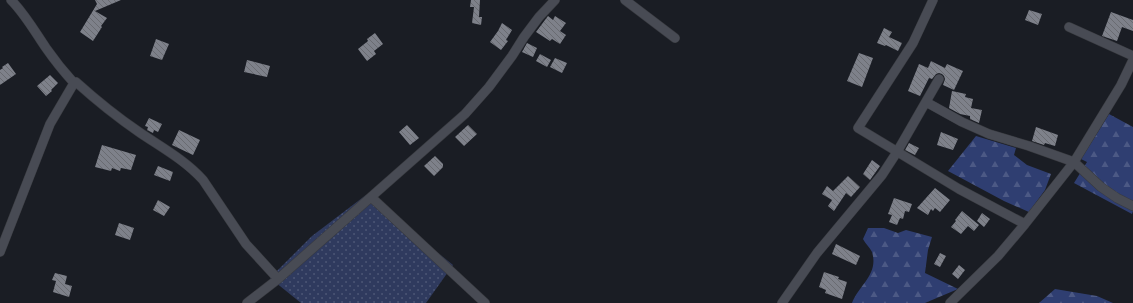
<svg xmlns="http://www.w3.org/2000/svg" width="1133" height="303" viewBox="0 0 1133 303" font-family="'Asap Condensed',sans-serif">
  <style>
    .grass { fill: url(#grass-dots) }
    .forest { fill: url(#forest-firs) }
    .building { fill: url(#building-back-hatch) }
    .lines { fill: none; stroke-linecap: round; stroke-linejoin: round }
    .minor-casing { stroke: #383a3f; stroke-width: 10 }
    .minor { stroke: #484b54; stroke-width: 9 }
  </style>
  <defs>
    <pattern id="grass-dots" width="8" height="8" patternUnits="userSpaceOnUse"><rect width="8" height="8" fill="#2f3a5e"/><path d="M2 2h.1M6 6h.1" fill="none" stroke="#4c5675" stroke-width="1.8" stroke-linecap="round"/></pattern>
    <pattern id="forest-firs" width="22" height="20" patternUnits="userSpaceOnUse"><rect width="22" height="20" fill="#2f3e71"/><path d="M5 1l3.5 6h-7zM16 11l3.5 6h-7z" fill="#4c5985"/></pattern>
    <pattern id="building-back-hatch" width="6" height="6" patternUnits="userSpaceOnUse"><rect width="6" height="6" fill="#7e818a"/><path d="M-1 5l2 2M0 0l6 6M5-1l2 2" fill="none" stroke="#696b71"/></pattern>
  </defs>
  <rect width="100%" height="100%" fill="#1a1d24"/>
  <path class="grass" d="M 366,195 L 453,265 L 426,303 L 301,303 L 270,278 L 312,236 Z"/>
  <path class="forest" d="M 1109,114 L 1133,127 L 1133,211 L 1132,214 L 1074,183 L 1087,162 L 1081,159 Z
    M 976,136 L 1016,148 L 1014,155 L 1027,165 L 1051,174 L 1045,190 L 1029,212 L 1004,201 L 948,171 Z
    M 868,228 L 884,228 L 898,233 L 906,230 L 932,237 L 928,250 L 925,273 L 958,289 L 925,303 L 852,303 C 859,285 879,274 872,252 C 870,248 865,243 863,239 Z
    M 1055,289 L 1097,296 L 1113,303 L 1039,303 Z"/>
  <path class="building" d="M 95,0 L 121,0 L 95,11 L 107,18 L 101,26 L 102,27 L 93,41 L 80,32 L 97,4 Z
    M 471,0 L 480,0 L 479,17 L 482,17 L 481,25 L 472,23 L 474,7 L 470,7 Z
    M 1029,10 L 1042,14 L 1038,25 L 1025,20 Z
    M 1111,12 L 1133,20 L 1133,31 L 1122,27 L 1117,41 L 1102,36 Z
    M 548,16 L 553,20 L 555,16 L 566,23 L 560,31 L 566,35 L 560,44 L 552,39 L 550,41 L 536,32 Z
    M 502,23 L 512,30 L 506,40 L 508,41 L 501,50 L 490,42 L 498,31 Z
    M 884,28 L 892,32 L 889,37 L 902,43 L 898,51 L 886,45 L 885,46 L 877,43 Z
    M 375,33 L 383,44 L 374,51 L 376,54 L 367,61 L 358,49 L 368,41 L 367,39 Z
    M 156,39 L 169,44 L 162,60 L 150,56 Z
    M 527,43 L 537,48 L 533,57 L 522,52 Z
    M 859,53 L 873,58 L 862,87 L 847,81 Z
    M 540,54 L 551,60 L 547,67 L 536,61 Z
    M 555,58 L 567,63 L 562,73 L 550,67 Z
    M 247,60 L 270,66 L 267,77 L 244,72 Z
    M 931,61 L 945,68 L 947,64 L 963,71 L 954,90 L 943,85 L 945,79 L 944,76 L 942,74 L 939,73 L 936,74 L 932,79 L 929,78 L 920,96 L 908,91 L 919,64 L 928,68 Z
    M 8,63 L 16,74 L 0,85 L 0,70 L 3,68 L 2,67 Z
    M 50,75 L 58,83 L 51,90 L 52,91 L 46,96 L 37,86 Z
    M 952,91 L 966,94 L 965,97 L 973,99 L 971,108 L 982,110 L 979,123 L 970,119 L 970,116 L 960,114 L 949,108 Z
    M 149,118 L 162,124 L 158,132 L 154,130 L 153,133 L 147,130 L 148,127 L 145,126 Z
    M 407,125 L 419,138 L 410,145 L 399,132 Z
    M 468,125 L 477,134 L 464,146 L 455,137 Z
    M 1036,127 L 1058,135 L 1055,146 L 1045,143 L 1044,145 L 1032,141 Z
    M 179,130 L 200,140 L 193,155 L 172,145 Z
    M 941,132 L 958,139 L 953,150 L 937,145 Z
    M 909,143 L 919,148 L 915,155 L 905,150 Z
    M 102,145 L 136,155 L 131,170 L 121,168 L 120,171 L 112,168 L 111,171 L 95,167 Z
    M 435,156 L 443,164 L 443,167 L 434,176 L 424,166 Z
    M 872,160 L 880,166 L 870,180 L 863,174 Z
    M 158,166 L 173,172 L 170,181 L 154,175 Z
    M 848,176 L 860,187 L 851,197 L 846,193 L 834,211 L 828,206 L 832,200 L 822,194 L 827,186 L 833,191 Z
    M 935,188 L 950,200 L 940,212 L 935,208 L 933,211 L 931,209 L 928,215 L 917,208 Z
    M 894,198 L 912,204 L 909,212 L 905,211 L 903,219 L 900,218 L 897,225 L 889,222 L 892,215 L 888,214 Z
    M 158,200 L 170,207 L 164,216 L 153,210 Z
    M 962,211 L 979,225 L 974,231 L 968,226 L 961,234 L 951,227 L 956,221 L 955,220 Z
    M 982,213 L 990,219 L 984,227 L 977,221 Z
    M 119,223 L 134,228 L 130,240 L 115,235 Z
    M 836,244 L 860,256 L 856,265 L 832,254 Z
    M 940,253 L 946,256 L 940,267 L 934,264 Z
    M 959,265 L 965,270 L 958,279 L 952,274 Z
    M 824,272 L 839,277 L 838,279 L 847,282 L 842,299 L 825,293 L 826,290 L 819,287 Z
    M 55,273 L 67,276 L 65,284 L 72,286 L 69,297 L 53,292 L 56,281 L 52,280 Z"/>
  <g class="lines">
    <defs>
      <path id="minor" d="M 11,0 C 25,14 35,32 46,48 C 55,61 64,72 74,83 L 76,82 C 96,100 117,117 139,132 C 161,147 185,160 203,180 L 246,244 L 278,279
        M 625,0 L 675,38
        M 933,0 L 913,43 L 858,128 L 959,189 L 1025,224
        M 1069,27 L 1133,56
        M 926,102 L 962,122 L 989,134 L 1029,146 L 1074,162 L 1101,187 L 1117,198 L 1133,206
        M 371,197 L 485,303
        M 0,252 L 50,124 L 74,83
        M 247,303 L 278,279 L 465,114 L 489,87 L 512,56 L 524,37 L 539,17 L 555,0
        M 782,303 L 817,253 L 882,175 L 897,152 L 939,79
        M 950,303 L 998,256 L 1025,224 L 1074,162 L 1121,85 L 1133,60"/>
    </defs>
    <use href="#minor" class="minor-casing"/>
    <use href="#minor" class="minor"/>
  </g>
</svg>
